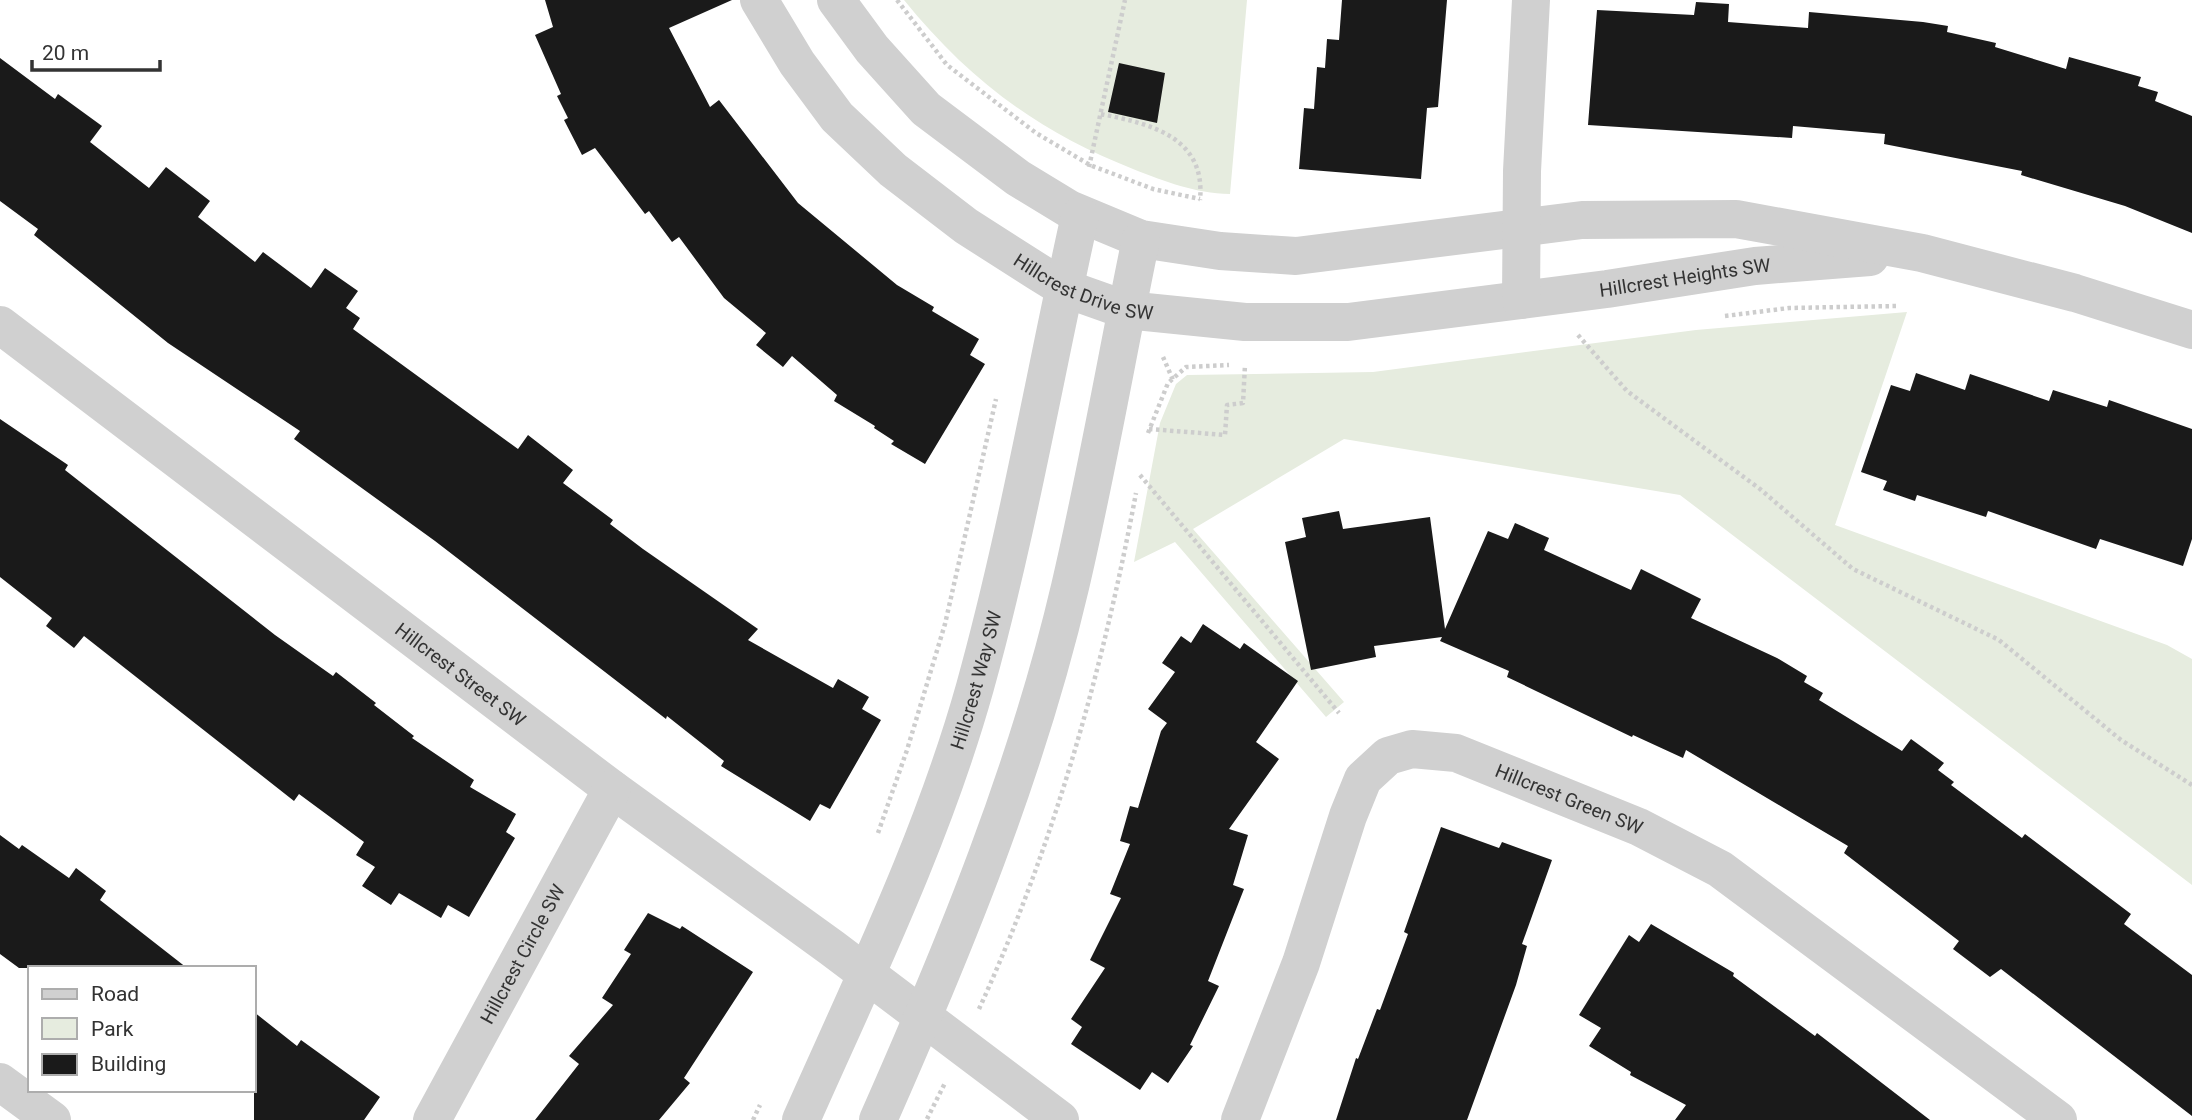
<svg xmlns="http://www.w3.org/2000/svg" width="2192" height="1120" viewBox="0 0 2192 1120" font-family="Roboto,sans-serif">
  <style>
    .green { fill: #e6ecdf }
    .building { fill: #1a1a1a }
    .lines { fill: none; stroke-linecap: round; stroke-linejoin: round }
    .path { stroke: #cdcdcd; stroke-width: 4.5; stroke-dasharray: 3.5 3.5; stroke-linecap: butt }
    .street { stroke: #d0d0d0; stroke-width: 38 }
    .labels { text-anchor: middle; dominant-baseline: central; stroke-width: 7; stroke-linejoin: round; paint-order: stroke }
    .street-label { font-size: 19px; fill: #333; stroke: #fff }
  </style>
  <rect width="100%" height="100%" fill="#fff"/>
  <path class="green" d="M 904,0 L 1247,0 L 1230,194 C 1194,193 1166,182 1133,169 C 1038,132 968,79 904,0 Z
    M 1907,312 L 1835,525 L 2167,645 L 2192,659 L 2192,885 L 1680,495 L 1344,439 L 1193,529 L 1344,702 L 1326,717 L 1175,542 L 1134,562 L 1160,423 L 1176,384 L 1187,375 L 1373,372 L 1696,330 Z"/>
  <path class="building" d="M 545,0 L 732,0 L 669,28 L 710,107 L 719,100 L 798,203 L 897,285 L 934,307 L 932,311 L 979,339 L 970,355 L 985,364 L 925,464 L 891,444 L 894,441 L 874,428 L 875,426 L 834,401 L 837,395 L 792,356 L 783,367 L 756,345 L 766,333 L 724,298 L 679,237 L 672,242 L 649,211 L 645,214 L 595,148 L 582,155 L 564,120 L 568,118 L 557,96 L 561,94 L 535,35 L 553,27 Z
    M 1342,0 L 1447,0 L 1438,107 L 1427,108 L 1421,179 L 1299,169 L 1304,108 L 1314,109 L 1317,67 L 1325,68 L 1327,39 L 1339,40 Z
    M 1696,2 L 1729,4 L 1728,22 L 1808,28 L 1809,12 L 1923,22 L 1948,26 L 1947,32 L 1996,43 L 1995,47 L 2066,69 L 2069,57 L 2141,77 L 2138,86 L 2158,92 L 2155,101 L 2192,116 L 2192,233 L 2125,206 L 2021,175 L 2022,171 L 1884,144 L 1885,134 L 1793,126 L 1792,138 L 1588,125 L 1597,10 L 1694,15 Z
    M 0,58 L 55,99 L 58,94 L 102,126 L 90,142 L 149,188 L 166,167 L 210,201 L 198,217 L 255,262 L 263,252 L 311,288 L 325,268 L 358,291 L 346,308 L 360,318 L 353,329 L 518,449 L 528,435 L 573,470 L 563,483 L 613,520 L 610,524 L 643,549 L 758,629 L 748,640 L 833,688 L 838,679 L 869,697 L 862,709 L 881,720 L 830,809 L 820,804 L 810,821 L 721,766 L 724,761 L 667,716 L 666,719 L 435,541 L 294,439 L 300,431 L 168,343 L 34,235 L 38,229 L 0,201 Z
    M 1119,63 L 1165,73 L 1157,123 L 1108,112 Z
    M 1916,373 L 1965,390 L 1970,374 L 2049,401 L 2053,390 L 2107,407 L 2109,400 L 2192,429 L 2192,539 L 2183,566 L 2100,539 L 2096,549 L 1988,511 L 1986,517 L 1917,495 L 1915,501 L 1883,490 L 1887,481 L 1861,472 L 1891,385 L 1910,391 Z
    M 0,419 L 68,465 L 65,470 L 275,635 L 333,676 L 336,672 L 376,703 L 374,705 L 414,736 L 412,738 L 474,780 L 470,787 L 516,814 L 506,832 L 515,838 L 469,917 L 448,905 L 441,918 L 399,893 L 391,905 L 362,886 L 375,867 L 356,855 L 364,842 L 299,794 L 294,801 L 84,636 L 74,648 L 46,626 L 52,618 L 0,577 Z
    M 1339,511 L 1343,529 L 1430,517 L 1445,629 L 1488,531 L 1508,539 L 1515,523 L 1549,538 L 1544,550 L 1631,590 L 1641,569 L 1701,599 L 1691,618 L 1777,658 L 1807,676 L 1804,682 L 1823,693 L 1819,700 L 1902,751 L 1911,739 L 1944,763 L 1938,770 L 1954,782 L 1951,785 L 2022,838 L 2025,834 L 2131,914 L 2124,924 L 2192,975 L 2192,1116 L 2001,969 L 1990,977 L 1953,949 L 1959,941 L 1844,853 L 1848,846 L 1686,750 L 1683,758 L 1633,735 L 1632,737 L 1507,677 L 1509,671 L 1440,641 L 1442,637 L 1374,646 L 1376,657 L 1311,670 L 1285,542 L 1306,537 L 1302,518 Z
    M 1203,624 L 1240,649 L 1244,643 L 1298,681 L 1256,742 L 1279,759 L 1229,829 L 1248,835 L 1233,885 L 1244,889 L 1208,981 L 1219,986 L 1190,1045 L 1193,1046 L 1168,1083 L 1152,1072 L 1140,1090 L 1071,1044 L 1082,1027 L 1071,1019 L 1105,968 L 1090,960 L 1121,898 L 1110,894 L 1130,844 L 1120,841 L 1130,806 L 1138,808 L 1161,731 L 1167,723 L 1148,709 L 1175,672 L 1162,663 L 1181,636 L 1191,643 Z
    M 1441,827 L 1499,848 L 1502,842 L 1552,860 L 1522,944 L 1527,946 L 1516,985 L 1467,1120 L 1336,1120 L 1356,1058 L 1358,1059 L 1377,1009 L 1380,1010 L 1408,934 L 1404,932 Z
    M 0,835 L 19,849 L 22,845 L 69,878 L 76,868 L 106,891 L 100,900 L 187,968 L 19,968 L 0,954 Z
    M 648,913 L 680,929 L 682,926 L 753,972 L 684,1078 L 690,1083 L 659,1120 L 535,1120 L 579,1064 L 569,1056 L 613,1005 L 602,998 L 631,954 L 624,950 Z
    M 1651,924 L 1734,973 L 1733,976 L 1815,1036 L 1817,1033 L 1930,1120 L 1675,1120 L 1686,1105 L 1630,1075 L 1631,1072 L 1589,1046 L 1601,1028 L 1579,1015 L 1629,935 L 1639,942 Z
    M 254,1012 L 297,1046 L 301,1040 L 380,1097 L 364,1120 L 254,1120 Z"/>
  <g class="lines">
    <path class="path" d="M 897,0 L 947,65 L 1036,133 L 1090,165 L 1153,189 L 1200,199
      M 1101,114 C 1151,124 1206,137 1200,200
      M 1089,167 L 1125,0
      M 1725,316 L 1789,308 L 1896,306
      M 1578,335 L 1627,391 L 1760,489 L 1853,569 L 1999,640 L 2121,740 L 2192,785
      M 1163,357 L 1173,380
      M 1149,429 L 1225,435 L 1227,405 L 1243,403 L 1245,365
      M 1148,433 L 1168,383 L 1186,367 L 1229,365
      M 1140,475 L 1339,713
      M 878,833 L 907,750 L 945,624 L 996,399
      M 979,1009 C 1054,845 1103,669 1136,493
      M 927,1119 L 945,1083
      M 753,1120 L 760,1105"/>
    <g class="street">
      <path id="s1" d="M 759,0 L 797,63 L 837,117 L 893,170 L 966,226 L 1038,272 L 1064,288 L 1126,310 L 1245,322 L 1348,322 L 1607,289 L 1755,266 L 1870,257"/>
      <path d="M 836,0 L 872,49 L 926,109 L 1018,178 L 1069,209 L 1141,239 L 1220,251 L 1296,256 L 1582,220 L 1736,219 L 1922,253 L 2075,293 L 2192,330"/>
      <path d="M 1521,300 L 1522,171 L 1531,0"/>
      <path id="s2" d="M 0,325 L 612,789 L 832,948 L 1060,1120"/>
      <path d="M 0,1082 L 52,1120"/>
      <path id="s3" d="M 432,1120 L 612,789"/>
      <path id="s4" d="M 801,1120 C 864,978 933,837 975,687 C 1018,532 1045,373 1080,216"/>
      <path d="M 878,1120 C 954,948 1027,771 1070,587 C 1097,472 1117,355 1141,239"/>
      <path id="s5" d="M 1240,1120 L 1301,963 L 1348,816 L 1363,779 L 1388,756 L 1412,749 L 1456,753 L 1639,827 L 1720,869 L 2058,1120"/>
    </g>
  </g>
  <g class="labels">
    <g class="street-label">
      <text stroke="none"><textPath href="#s1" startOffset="1054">Hillcrest Heights SW</textPath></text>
      <text stroke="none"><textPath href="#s1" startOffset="444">Hillcrest Drive SW</textPath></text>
      <text stroke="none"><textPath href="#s2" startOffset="578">Hillcrest Street SW</textPath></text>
      <text stroke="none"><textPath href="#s4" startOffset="474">Hillcrest Way SW</textPath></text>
      <text stroke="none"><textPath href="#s5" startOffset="588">Hillcrest Green SW</textPath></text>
      <text stroke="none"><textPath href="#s3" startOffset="189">Hillcrest Circle SW</textPath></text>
    </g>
  </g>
  <rect x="28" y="966" width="228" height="126" fill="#ffffff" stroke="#adadad" stroke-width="2"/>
  <rect x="42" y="989" width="35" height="10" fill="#d0d0d0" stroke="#adadad" stroke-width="2"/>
  <text x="91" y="1001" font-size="21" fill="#333333">Road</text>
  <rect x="42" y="1018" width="35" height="21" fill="#e6ecdf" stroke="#adadad" stroke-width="2"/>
  <text x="91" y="1036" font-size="21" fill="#333333">Park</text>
  <rect x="42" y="1054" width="35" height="21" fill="#1a1a1a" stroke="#adadad" stroke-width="2"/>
  <text x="91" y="1071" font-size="21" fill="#333333">Building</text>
  <path d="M32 60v10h128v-10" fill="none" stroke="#333333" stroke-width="3.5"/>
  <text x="42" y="60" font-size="21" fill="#333333" stroke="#ffffff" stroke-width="5" paint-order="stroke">20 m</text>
</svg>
